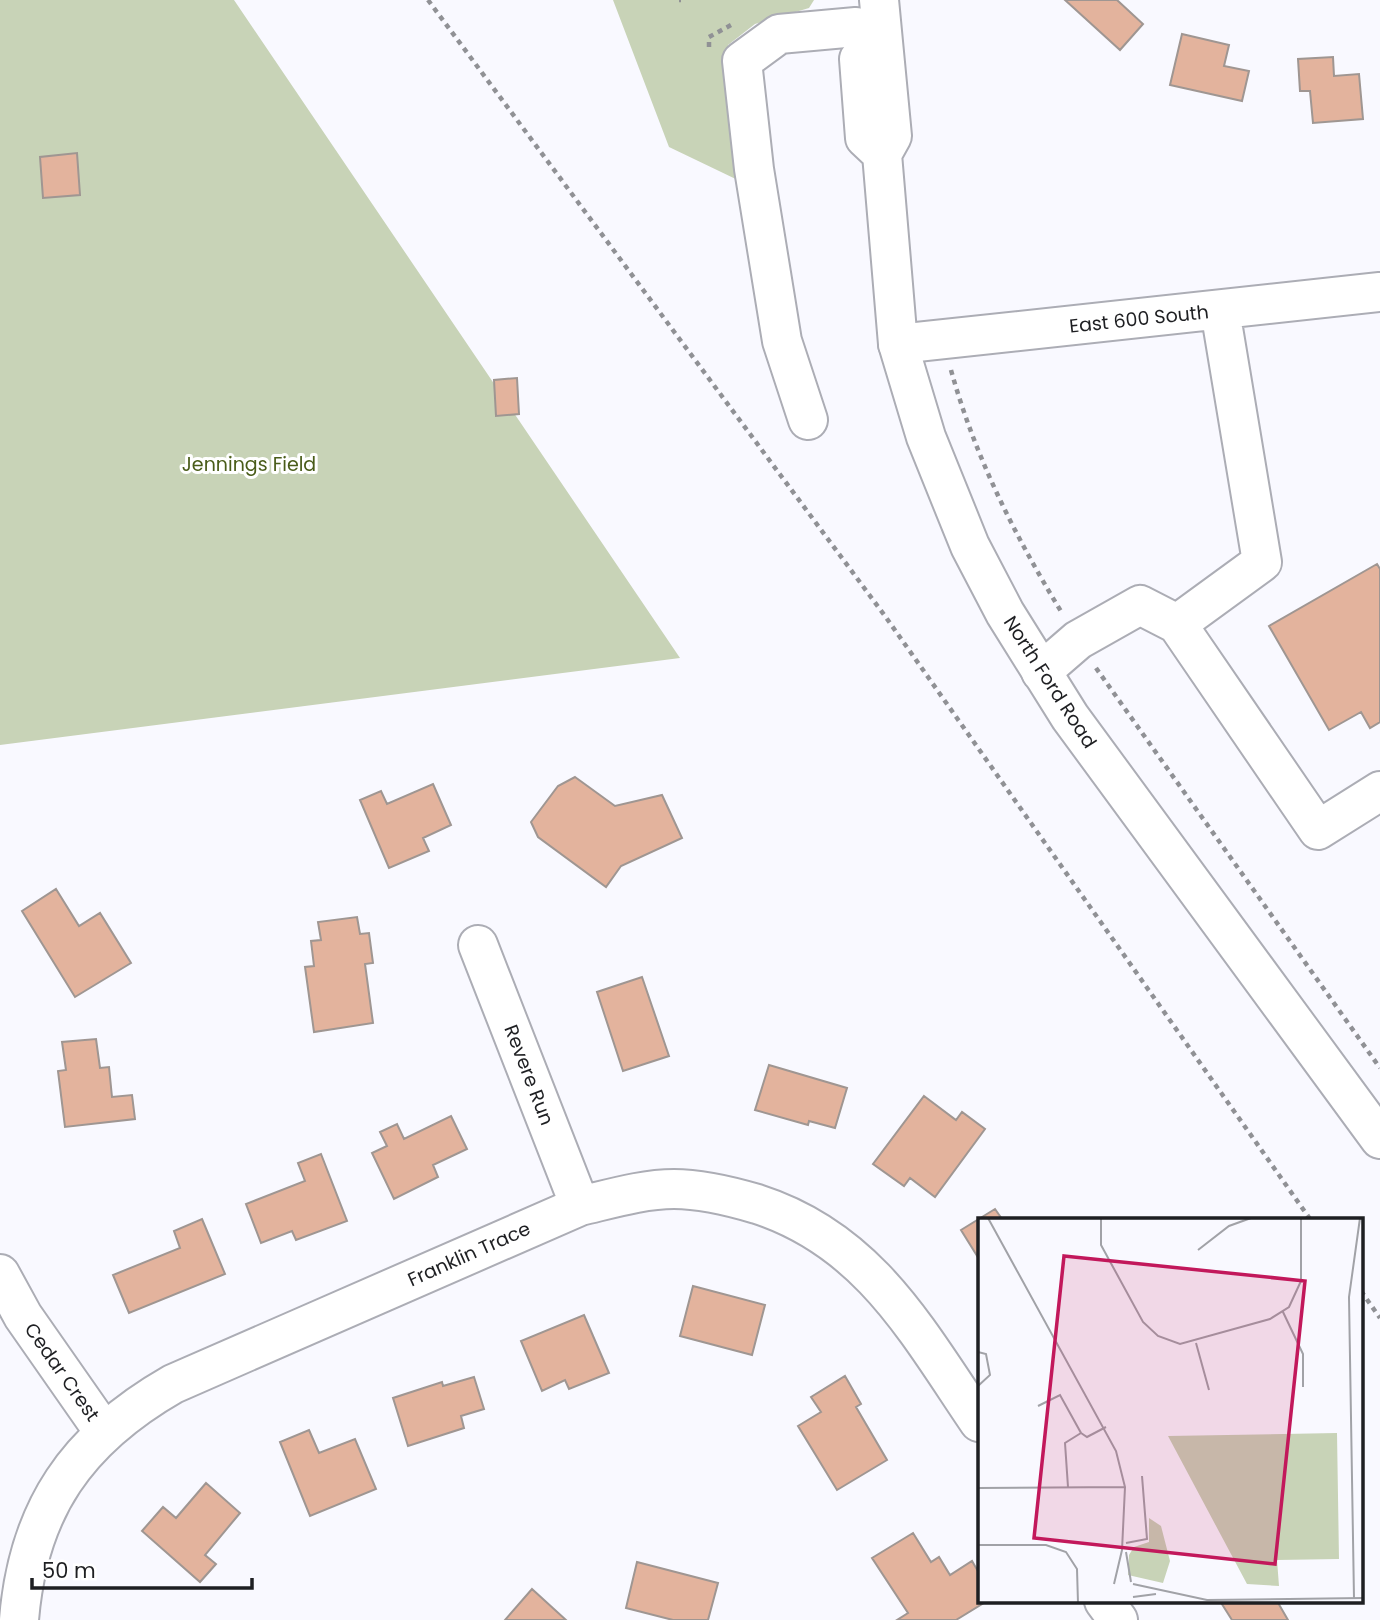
<svg xmlns="http://www.w3.org/2000/svg" width="1380" height="1620" viewBox="0 0 1380 1620" font-family="Poppins,sans-serif">
  <style>
    .green { fill: #c8d3b7 }
    .building { fill: #e3b39d; stroke: #9f9692; stroke-width: 2 }
    .lines { fill: none; stroke-linecap: round; stroke-linejoin: round }
    .minor-casing { stroke: #acadb5; stroke-width: 42 }
    .major-casing { stroke: #acadb5; stroke-width: 42 }
    .path { stroke: #909195; stroke-width: 4.5; stroke-dasharray: 5 5; stroke-linecap: butt }
    .minor { stroke: #fff; stroke-width: 38 }
    .major { stroke: #fff; stroke-width: 38 }
    .labels { text-anchor: middle; dominant-baseline: central; stroke-width: 6; stroke-linejoin: round; paint-order: stroke }
    .street-label { font-size: 19px; fill: #1e1f22; stroke: #fff }
    .park-label { font-size: 19px; fill: #495c19; stroke: #fff }
    .inset-road { fill: none; stroke: #a1a2a7; stroke-width: 2 }
    .view { fill: #c2185b; fill-opacity: 0.15; stroke: #c2185b; stroke-width: 3.5 }
    .inset-edge { fill: none; stroke: #1e1f22; stroke-width: 3.5 }
  </style>
  <rect width="100%" height="100%" fill="#f9f9ff"/>
  <path class="green" d="M 0,0 L 234,0 L 680,658 L 0,745 Z
    M 613,0 L 814,0 L 809,8 L 755,24 L 728,45 L 744,183 L 669,147 Z"/>
  <path class="building" d="M 1065,0 L 1117,0 L 1143,24 L 1120,50 Z
    M 1182,34 L 1229,45 L 1224,66 L 1249,71 L 1242,101 L 1170,85 Z
    M 1333,57 L 1334,76 L 1359,74 L 1363,119 L 1313,123 L 1310,91 L 1300,91 L 1298,59 Z
    M 77,153 L 80,195 L 43,198 L 40,157 Z
    M 517,378 L 519,414 L 496,416 L 494,380 Z
    M 1377,564 L 1380,569 L 1380,722 L 1370,728 L 1361,712 L 1329,730 L 1269,626 Z
    M 575,777 L 615,806 L 662,795 L 682,838 L 621,866 L 606,887 L 538,837 L 531,822 L 558,786 Z
    M 433,784 L 451,825 L 423,838 L 429,851 L 389,868 L 360,800 L 381,791 L 387,804 Z
    M 56,889 L 79,926 L 100,913 L 131,963 L 75,997 L 22,911 Z
    M 357,917 L 360,934 L 369,933 L 373,963 L 365,964 L 373,1023 L 314,1032 L 305,967 L 314,966 L 311,941 L 321,940 L 318,922 Z
    M 642,977 L 669,1056 L 623,1071 L 597,992 Z
    M 96,1039 L 100,1068 L 109,1067 L 112,1097 L 132,1095 L 135,1119 L 65,1127 L 58,1071 L 66,1070 L 62,1042 Z
    M 769,1065 L 847,1088 L 835,1128 L 809,1121 L 808,1125 L 755,1110 Z
    M 924,1096 L 956,1120 L 962,1112 L 985,1129 L 935,1197 L 910,1178 L 904,1186 L 873,1164 Z
    M 451,1116 L 467,1149 L 433,1165 L 438,1177 L 394,1199 L 372,1153 L 387,1146 L 380,1132 L 397,1124 L 404,1139 Z
    M 321,1154 L 347,1221 L 296,1240 L 292,1231 L 261,1243 L 246,1204 L 305,1181 L 298,1163 Z
    M 995,1209 L 1002,1219 L 979,1219 L 979,1259 L 961,1230 Z
    M 202,1219 L 225,1274 L 129,1313 L 113,1275 L 180,1248 L 174,1231 Z
    M 693,1286 L 765,1305 L 752,1355 L 680,1336 Z
    M 584,1315 L 609,1373 L 569,1389 L 565,1380 L 542,1391 L 521,1341 Z
    M 845,1376 L 861,1404 L 856,1407 L 887,1460 L 837,1490 L 798,1426 L 821,1412 L 811,1397 Z
    M 474,1377 L 484,1409 L 461,1416 L 464,1428 L 408,1446 L 393,1398 L 442,1382 L 443,1386 Z
    M 309,1430 L 319,1453 L 355,1439 L 376,1489 L 310,1516 L 280,1442 Z
    M 206,1483 L 240,1513 L 205,1555 L 216,1564 L 200,1582 L 142,1531 L 163,1507 L 176,1518 Z
    M 913,1533 L 931,1562 L 939,1557 L 950,1575 L 972,1561 L 979,1573 L 979,1601 L 987,1601 L 956,1620 L 897,1620 L 908,1613 L 872,1558 Z
    M 637,1562 L 718,1583 L 708,1620 L 673,1620 L 626,1608 Z
    M 532,1589 L 566,1620 L 505,1620 Z
    M 1220,1601 L 1277,1601 L 1288,1620 L 1232,1620 Z"/>
  <g class="lines">
    <defs>
      <path id="minor" d="M 1220,310 L 1262,562 L 1177,624 L 1318,830 L 1380,791
        M 898,344 L 1380,292
        M 808,420 L 782,341 L 754,169 L 742,61 L 779,34 L 856,27
        M 1041,672 L 1078,640 L 1140,605 L 1177,624
        M 478,945 L 580,1206
        M 0,1274 L 23,1316 L 104,1432
        M 1104,1601 L 1118,1620
        M 19,1620 C 28,1509 77,1439 173,1384 L 580,1206 C 610,1199 643,1189 674,1189 C 702,1189 730,1196 757,1204 C 869,1240 917,1331 979,1422"/>
      <path id="major" d="M 879,0 L 892,136 L 882,154 L 898,344 L 926,437 L 970,546 L 1005,613 L 1070,717 L 1380,1139
        M 859,59 L 865,138 L 882,154"/>
    </defs>
    <use href="#minor" class="minor-casing"/>
    <use href="#major" class="major-casing"/>
    <path class="path" d="M 428,0 L 885,616 L 1310,1219
      M 679,0 L 681,0
      M 709,47 L 709,37 L 731,25
      M 951,370 C 975,457 1015,536 1062,613
      M 1096,668 L 1380,1068
      M 1361,1291 L 1380,1318"/>
    <use href="#minor" class="minor"/>
    <use href="#major" class="major"/>
  </g>
  <g class="labels">
    <g class="street-label">
      <text transform="translate(1139 319) rotate(-6)">East 600 South</text>
      <text transform="translate(1050 682) rotate(57)">North Ford Road</text>
      <text transform="translate(529 1075) rotate(69)">Revere Run</text>
      <text transform="translate(469 1254) rotate(-24)">Franklin Trace</text>
      <text transform="translate(62 1372) rotate(55)">Cedar Crest</text>
    </g>
    <g class="park-label">
      <text x="249" y="464">Jennings Field</text>
    </g>
  </g>
  <g transform="translate(978 1218)">
    <rect width="385" height="385" fill="#f9f9ff"/>
    <path d="M 359,215 L 361,341 L 299,342 L 301,368 L 269,366 L 190,218 ZM 171,300 L 183,308 L 192,343 L 185,365 L 150,357 L 151,337 L 156,329 L 171,324 Z" fill="#c8d3b7"/>
    <path class="inset-road" d="M 10,0 L 138,233 L 147,269 L 144,332 L 136,366M 123,0 L 123,27 L 165,104 L 180,118 L 202,126 L 292,101 L 311,89 L 323,63 L 323,0M 220,32 L 251,8 L 273,0M 305,94 L 325,136 L 325,169M 218,125 L 231,172M 0,134 L 8,136 L 12,157 L 0,168M 60,188 L 82,177 L 103,215 L 87,225 L 90,269M 103,215 L 109,219 L 128,209M 0,270 L 147,269M 148,325 L 169,321 L 164,258M 0,327 L 68,327 L 88,334 L 99,351 L 100,385M 148,334 L 153,364M 155,366 L 229,382 L 385,380M 155,379 L 178,376M 376,380 L 371,79 L 382,0"/>
    <path class="view" d="M 86,38 L 327,63 L 297,346 L 56,320 Z"/>
    <rect width="385" height="385" class="inset-edge"/>
  </g>
  <path d="M32 1578v10h220v-10" fill="none" stroke="#1e1f22" stroke-width="3.5"/>
  <text x="42" y="1578" font-size="21" fill="#1e1f22" stroke="#ffffff" stroke-width="5" paint-order="stroke">50 m</text>
</svg>
